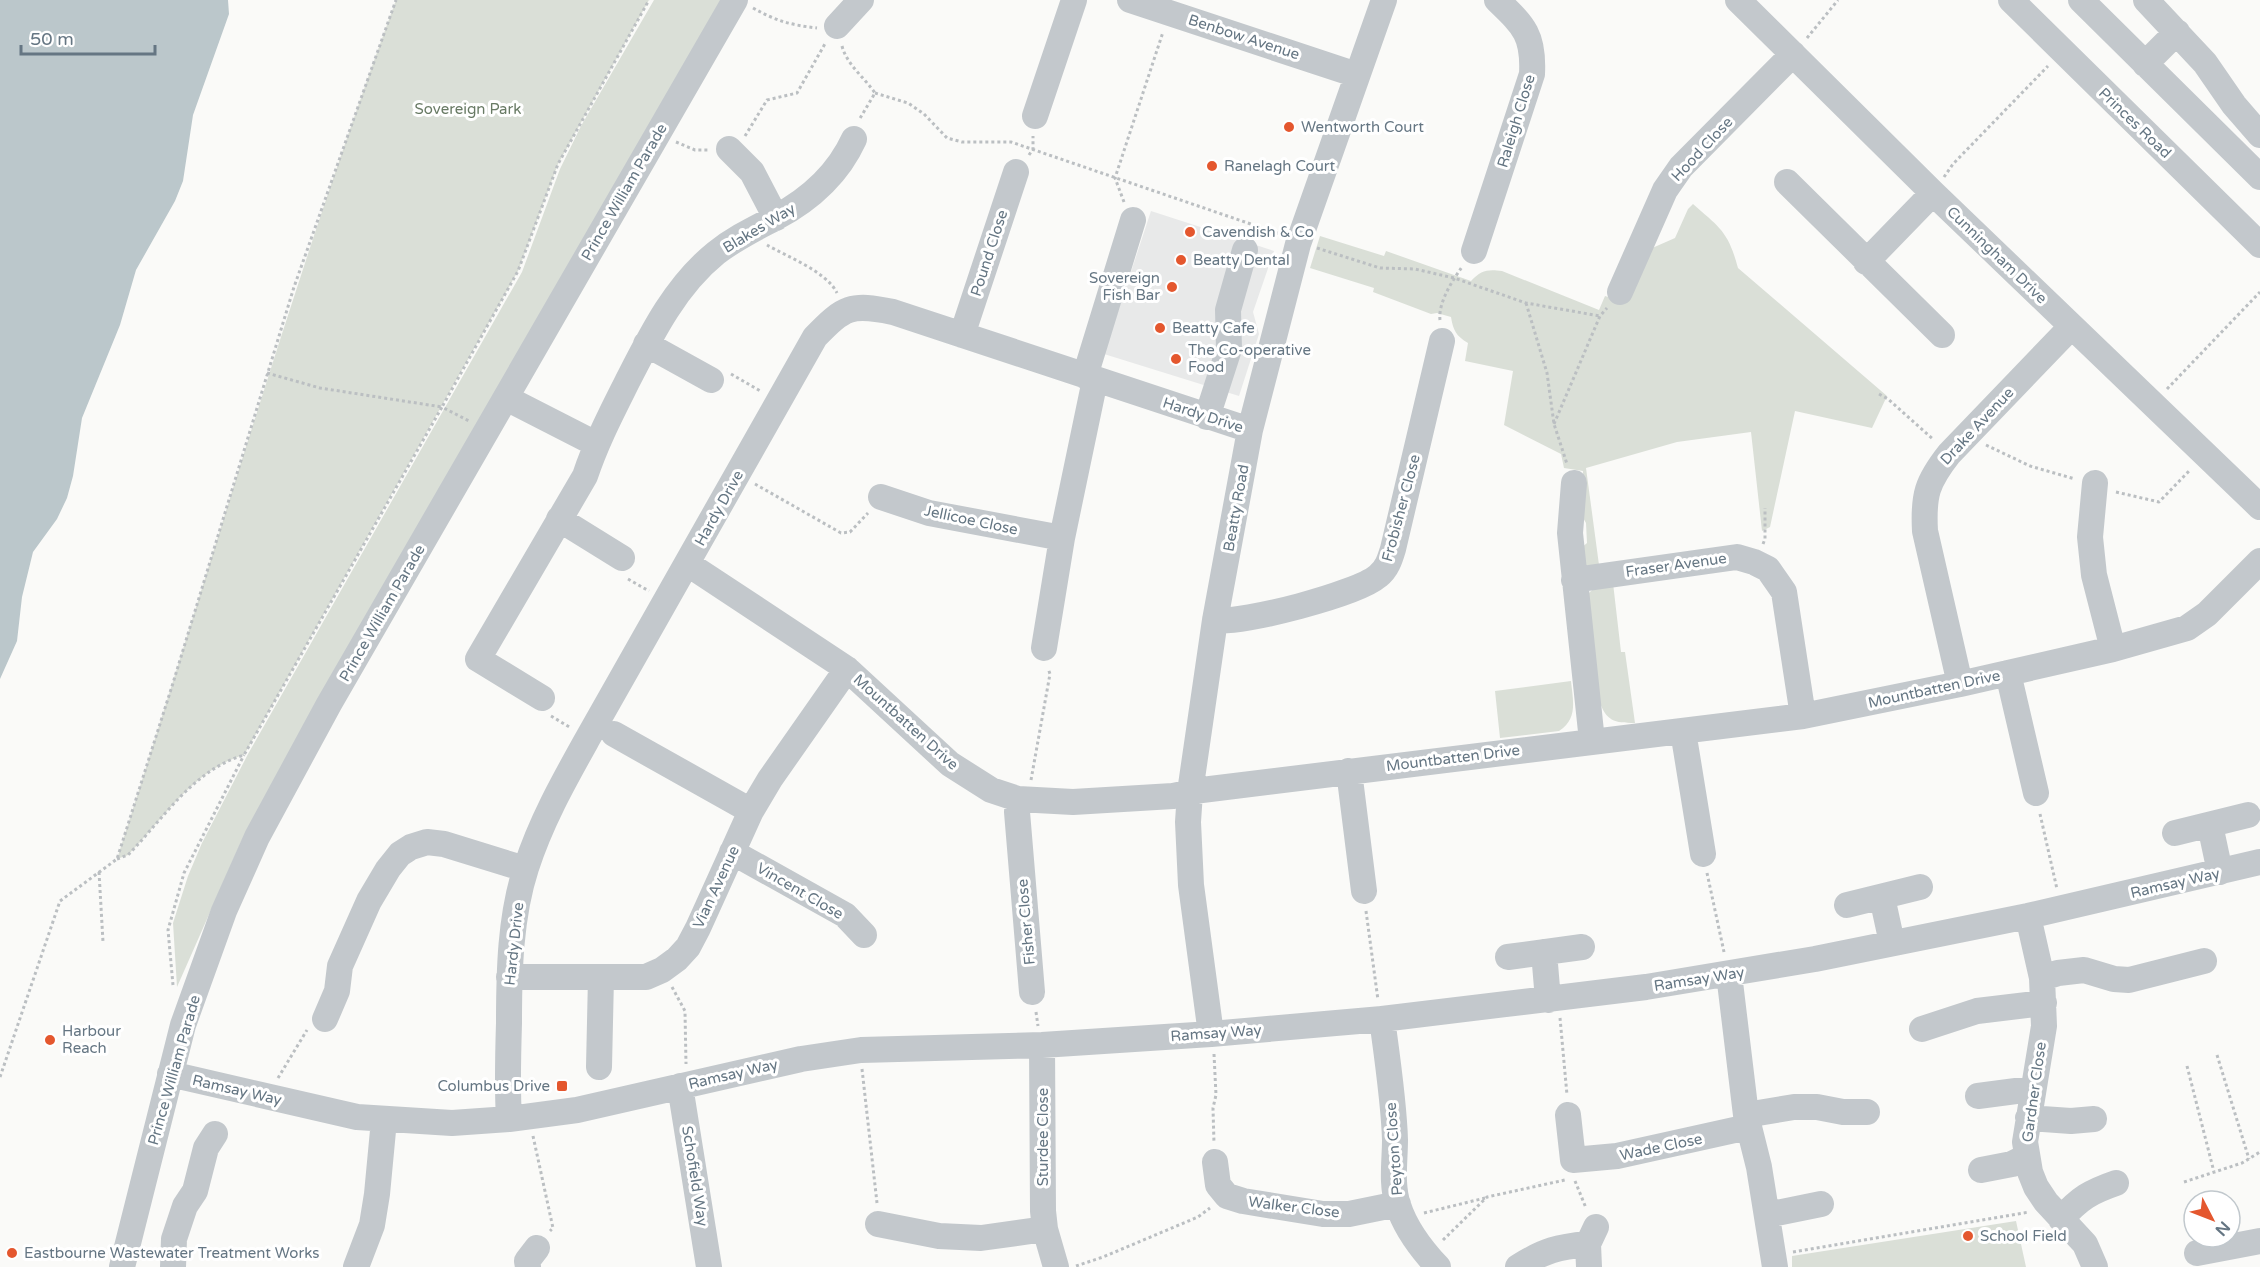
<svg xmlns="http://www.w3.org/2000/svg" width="2260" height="1267" viewBox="0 0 2260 1267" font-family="'Varela Round',sans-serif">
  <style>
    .built { fill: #e8e9e9 }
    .green { fill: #dadfd7 }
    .water { fill: #bbc7cb }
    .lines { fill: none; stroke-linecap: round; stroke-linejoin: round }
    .path { stroke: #bbbfc2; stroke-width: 3; stroke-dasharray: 3 3; stroke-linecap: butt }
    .minor { stroke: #c3c8cc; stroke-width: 26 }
    .poi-dot { fill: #e4572e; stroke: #fff; stroke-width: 2 }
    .labels { text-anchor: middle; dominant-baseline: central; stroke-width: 6; stroke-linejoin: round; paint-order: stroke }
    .street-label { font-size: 15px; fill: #657683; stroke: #fff }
    .park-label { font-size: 15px; fill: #687a64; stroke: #fff }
    .poi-label { font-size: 15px; fill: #657683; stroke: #fff; text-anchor: start }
  </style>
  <rect width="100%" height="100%" fill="#fafaf8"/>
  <path class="built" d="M 1151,211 L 1274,251 L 1253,312 L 1259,334 L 1239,396 L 1104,354 Z"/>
  <path class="green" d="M 396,0 L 649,0 L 558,164 L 518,271 L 244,755 C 193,770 164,818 128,855 L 117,859 C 209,572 292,283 396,0 Z
    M 654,0 L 723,0 L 241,842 L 177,987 L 173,923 L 188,876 L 202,843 L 248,754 L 522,272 L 560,169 L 581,126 Z
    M 1693,204 C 1720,228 1728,231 1738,268 L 1887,396 L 1872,428 L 1795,411 L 1770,527 L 1762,531 L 1751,432 L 1677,442 L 1586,468 L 1599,565 L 1583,566 L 1580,549 L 1587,543 L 1586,523 L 1582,516 L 1581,507 L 1583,471 L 1564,468 L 1561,454 L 1504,425 L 1513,371 L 1465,361 L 1468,343 C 1456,336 1453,330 1451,317 L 1437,313 L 1431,314 L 1373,292 L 1374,288 L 1310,268 L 1320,236 L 1384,256 L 1386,251 L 1471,281 C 1481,270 1488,269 1502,271 L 1599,310 L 1605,296 L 1621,301 L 1650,249 L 1675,238 L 1688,209 Z
    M 1613,583 L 1621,652 L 1625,652 L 1635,723 C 1614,723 1606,721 1599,700 L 1586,596 L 1595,587 Z
    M 1571,681 C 1573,701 1578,719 1559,731 L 1500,738 L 1495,691 Z
    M 2016,1221 L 2026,1267 L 1792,1267 L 1792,1256 Z"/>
  <path class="water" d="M 0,0 L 228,0 L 229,14 L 193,115 L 183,181 L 175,201 L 136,270 L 120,325 L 82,418 L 73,476 L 67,498 L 57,519 L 33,552 L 22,597 L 17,641 L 0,679 Z"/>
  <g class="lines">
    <path class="path" d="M 753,8 C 776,21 791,25 817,28
      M 1807,38 L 1838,0
      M 842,46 C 847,65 864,77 875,93 L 859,120
      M 875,93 L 908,103 L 924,114 L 947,138 L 962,142 L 1011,142 L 1280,234
      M 745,136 L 767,100 L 797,93 L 826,42
      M 676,142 L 695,150 L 710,150
      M 1029,155 L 1033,149 L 1033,136
      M 1944,177 L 1953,164 L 2048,66
      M 1124,202 L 1115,178 L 1163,32
      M 767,245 C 788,257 827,272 837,293
      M 1317,248 L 1380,268 L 1415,269 L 1454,278 L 1526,303 L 1600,316
      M 1526,303 L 1547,373 L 1554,424 L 1567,464
      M 1440,320 C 1438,303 1452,281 1462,267
      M 267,373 L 320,388 L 442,407 L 518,271 L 558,164 L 649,0
      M 731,374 L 762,392
      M 2167,389 L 2260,292
      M 1879,394 L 1888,399 L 1934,440
      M 1554,424 L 1600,316 L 1607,308
      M 1986,445 L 2030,466 L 2075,479
      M 755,484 L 841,533 L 850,532 L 868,513
      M 2116,492 L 2159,502 L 2190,470
      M 1763,544 L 1765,539 L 1765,508
      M 628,579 L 649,591
      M 551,716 L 571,728
      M 1031,780 L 1050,674 L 1048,668
      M 2040,814 L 2057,889
      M 117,859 L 128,855 C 164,818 193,770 244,755 L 442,407 L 469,421
      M 99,872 L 103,942
      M 1707,873 L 1724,952
      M 1366,911 L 1378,1000
      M 173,985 L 168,930 L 184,873 L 244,755
      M 672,987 L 685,1011 L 686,1064
      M 1036,1012 L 1038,1026
      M 1560,1018 L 1567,1095
      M 1214,1054 L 1216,1095 L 1213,1108 L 1214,1143
      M 2217,1055 L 2249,1159
      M 2187,1066 L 2214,1172
      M 862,1069 L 877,1203
      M 0,1077 L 60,901 L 117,859 L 173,683 L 294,287 L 396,0
      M 278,1078 L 307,1030
      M 533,1136 L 553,1228 L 550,1231
      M 1575,1181 L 1586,1208
      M 2184,1182 L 2242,1163 L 2260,1152
      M 1424,1213 L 1485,1198
      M 1443,1240 L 1487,1197 L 1565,1180
      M 1793,1252 L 2029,1212
      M 1076,1266 L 1103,1257 L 1198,1217 L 1210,1208"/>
    <path class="minor" d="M 1130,0 L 1357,75
      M 1738,0 L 1933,193 L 2260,507
      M 2011,0 L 2260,245
      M 2081,0 L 2260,177
      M 2146,0 L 2205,63 L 2234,105 L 2260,135
      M 837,26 L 861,0
      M 2145,64 L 2177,32
      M 1035,116 L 1074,0
      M 729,149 L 752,172 L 776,218
      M 1787,182 L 1942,335
      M 1474,251 L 1532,74 C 1534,35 1524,26 1497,0
      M 1866,262 L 1933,193
      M 1620,292 L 1665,190 L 1681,167 L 1793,54
      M 962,335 L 1016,172
      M 646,344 L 711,380
      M 1085,376 L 1133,220
      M 506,398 L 596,444
      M 1207,417 L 1229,349 L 1228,310 L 1245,250
      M 1574,483 L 1570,533 L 1592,741
      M 2095,483 L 2090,537 L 2094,575 L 2113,649
      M 881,497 L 929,513 L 1062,538
      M 559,519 L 622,558
      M 688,564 L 847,669 L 950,764 L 991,790 L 1018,799 L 1073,802 L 1173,796 L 1202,790 L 1803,716 L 1960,684 L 2113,649 L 2187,628 L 2207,614 L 2260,561
      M 1574,580 L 1737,557 L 1754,562 L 1768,569 L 1784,592 L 1803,716
      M 1215,620 C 1243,624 1357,594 1378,576 C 1387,569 1390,559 1393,549 L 1442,341
      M 1044,648 L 1062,538 L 1095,380
      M 2008,673 L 2036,793
      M 1960,684 L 1925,531 C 1923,495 1927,482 1949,454 L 2071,327
      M 542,698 L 478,659 L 585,476 C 596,443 611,414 626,384 C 650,337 674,287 716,253 C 735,238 754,229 775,218 C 809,200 838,174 854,139
      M 1683,731 L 1703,854
      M 614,734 L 751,811
      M 1349,771 L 1364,891
      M 1018,799 L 1017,812 L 1032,992
      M 2210,825 L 2220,872
      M 2175,833 L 2248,815
      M 732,852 L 845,915 L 864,935
      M 1882,897 L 1892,943
      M 1847,905 L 1920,887
      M 2028,916 L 2042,978 L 2044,1026 L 2025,1142 L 2030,1172 L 2036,1187 L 2046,1202 L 2085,1244 L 2095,1267
      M 1544,952 L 1548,1000
      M 1508,957 L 1582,947
      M 1729,974 L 1746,1115 L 1759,1167 L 1775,1267
      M 509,977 L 646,977 L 662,970 L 677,959 L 688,947 L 698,928 L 751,811 L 770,779 L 847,669
      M 2042,978 L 2058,973 L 2084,970 L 2114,979 L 2129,980 L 2204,961
      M 325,1019 L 337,991 L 340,966 L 369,901 L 388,869 L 400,854 L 411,847 L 427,842 L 444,844 L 525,869
      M 1382,1019 C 1387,1056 1394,1103 1395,1140 C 1395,1161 1391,1184 1398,1205 C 1405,1227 1422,1250 1438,1267
      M 1922,1029 L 1977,1011 L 2044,1003
      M 1211,1034 L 1191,885 L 1188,822 L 1190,792 L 1215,620 L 1250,430 L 1298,244 L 1384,0
      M 1042,1045 L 1043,1211 L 1045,1229 L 1056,1267
      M 599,1067 L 601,977
      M 170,1074 L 357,1117 L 452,1123 L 509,1119 L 577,1110 L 801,1059 L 861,1050 L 1042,1045 L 1211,1034 L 1382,1019 L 1646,987 L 1815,959 L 2028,916 L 2260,862
      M 680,1086 L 709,1267
      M 1978,1096 L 2016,1091 L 2032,1091
      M 1568,1115 L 1573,1160 L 1617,1156 L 1748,1127
      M 1746,1115 L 1794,1107 L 1817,1107 L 1843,1112 L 1867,1112
      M 2028,1118 L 2071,1121 L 2094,1119
      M 509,1119 C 507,1087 508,1055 509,1023 C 509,972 510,917 526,868 C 541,821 565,779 589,736 L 815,337 C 844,307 851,303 893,312 L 1250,430
      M 1215,1162 L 1218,1185 L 1227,1196 L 1243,1201 L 1323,1214 L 1349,1214 L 1398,1204
      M 1981,1170 L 2012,1164 L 2026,1157
      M 1767,1215 L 1821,1204
      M 2061,1219 C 2080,1198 2090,1192 2116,1183
      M 878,1224 L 939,1236 L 981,1238 L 1045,1229
      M 2197,1253 L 2260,1241
      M 122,1267 L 183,1025 L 224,911 L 257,837 L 329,704 L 735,0
      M 173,1267 L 174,1239 L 185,1206 L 195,1191 L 206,1148 L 215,1134
      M 356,1267 L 372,1225 L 377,1194 L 384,1120
      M 528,1267 L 527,1261 L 537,1248
      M 1518,1267 C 1545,1250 1558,1247 1588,1244
      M 1589,1267 L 1588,1244 L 1596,1227"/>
  </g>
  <g class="poi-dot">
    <circle cx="1289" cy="127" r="6"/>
    <circle cx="1212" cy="166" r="6"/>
    <circle cx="1190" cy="232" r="6"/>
    <circle cx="1181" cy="260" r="6"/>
    <circle cx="1172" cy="287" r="6"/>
    <circle cx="1160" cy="328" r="6"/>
    <circle cx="1176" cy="359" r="6"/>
    <circle cx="50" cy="1040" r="6"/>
    <rect x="556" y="1080" width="12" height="12" rx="3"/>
    <circle cx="1968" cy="1236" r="6"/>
    <circle cx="12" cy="1253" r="6"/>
  </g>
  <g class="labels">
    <g class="street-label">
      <text transform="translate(1244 37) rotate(18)">Benbow Avenue</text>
      <text transform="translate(1516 121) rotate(-73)">Raleigh Close</text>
      <text transform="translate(2135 123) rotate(44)">Princes Road</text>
      <text transform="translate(1702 149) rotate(-47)">Hood Close</text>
      <text transform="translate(624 192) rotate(-60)">Prince William Parade</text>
      <text transform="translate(759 228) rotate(-31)">Blakes Way</text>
      <text transform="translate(989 253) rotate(-72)">Pound Close</text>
      <text transform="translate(1997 255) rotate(44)">Cunningham Drive</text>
      <text transform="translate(1203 415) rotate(18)">Hardy Drive</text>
      <text transform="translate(1977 426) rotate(-47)">Drake Avenue</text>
      <text transform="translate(719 508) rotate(-61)">Hardy Drive</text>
      <text transform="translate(1236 508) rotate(-80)">Beatty Road</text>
      <text transform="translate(1401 508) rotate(-75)">Frobisher Close</text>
      <text transform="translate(971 520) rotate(12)">Jellicoe Close</text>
      <text transform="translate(1676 565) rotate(-8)">Fraser Avenue</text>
      <text transform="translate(382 613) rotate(-60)">Prince William Parade</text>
      <text transform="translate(1934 689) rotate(-12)">Mountbatten Drive</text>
      <text transform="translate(906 722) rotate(42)">Mountbatten Drive</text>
      <text transform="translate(1453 758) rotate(-7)">Mountbatten Drive</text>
      <text transform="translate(2175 883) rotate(-13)">Ramsay Way</text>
      <text transform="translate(716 887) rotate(-65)">Vian Avenue</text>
      <text transform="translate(800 891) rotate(30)">Vincent Close</text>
      <text transform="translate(1026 922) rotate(-95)">Fisher Close</text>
      <text transform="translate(514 944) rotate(-84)">Hardy Drive</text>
      <text transform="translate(1699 979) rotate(-9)">Ramsay Way</text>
      <text transform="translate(1216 1033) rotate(-4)">Ramsay Way</text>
      <text transform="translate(174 1070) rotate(-74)">Prince William Parade</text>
      <text transform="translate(733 1074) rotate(-13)">Ramsay Way</text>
      <text transform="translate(237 1090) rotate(13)">Ramsay Way</text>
      <text transform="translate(2034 1092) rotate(-82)">Gardner Close</text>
      <text transform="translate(1043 1137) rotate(-90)">Sturdee Close</text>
      <text transform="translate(1661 1147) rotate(-12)">Wade Close</text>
      <text transform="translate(1394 1149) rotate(-94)">Peyton Close</text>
      <text transform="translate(695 1176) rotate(81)">Schofield Way</text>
      <text transform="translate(1294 1207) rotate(7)">Walker Close</text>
    </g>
    <g class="park-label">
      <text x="468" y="109">Sovereign Park</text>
    </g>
    <g class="poi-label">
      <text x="1301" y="127">Wentworth Court</text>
      <text x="1224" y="166">Ranelagh Court</text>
      <text x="1202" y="232">Cavendish &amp; Co</text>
      <text x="1193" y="260">Beatty Dental</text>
      <text x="1160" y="278" text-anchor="end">Sovereign<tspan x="1160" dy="17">Fish Bar</tspan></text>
      <text x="1172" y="328">Beatty Cafe</text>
      <text x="1188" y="350">The Co-operative<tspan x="1188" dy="17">Food</tspan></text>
      <text x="62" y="1031">Harbour<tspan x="62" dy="17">Reach</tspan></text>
      <text x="550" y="1086" text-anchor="end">Columbus Drive</text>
      <text x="1980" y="1236">School Field</text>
      <text x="24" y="1253">Eastbourne Wastewater Treatment Works</text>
    </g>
  </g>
  <g transform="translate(2212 1219) rotate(132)"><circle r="28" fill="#ffffff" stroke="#c1c8cd" stroke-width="1.5"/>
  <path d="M0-4.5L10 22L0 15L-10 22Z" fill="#e4572e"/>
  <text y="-9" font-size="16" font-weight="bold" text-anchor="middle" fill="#657683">N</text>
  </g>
  <path d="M21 45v9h134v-9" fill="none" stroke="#657683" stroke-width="3"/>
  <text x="30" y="45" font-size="18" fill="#657683" stroke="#ffffff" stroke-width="4.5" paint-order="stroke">50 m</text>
</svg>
